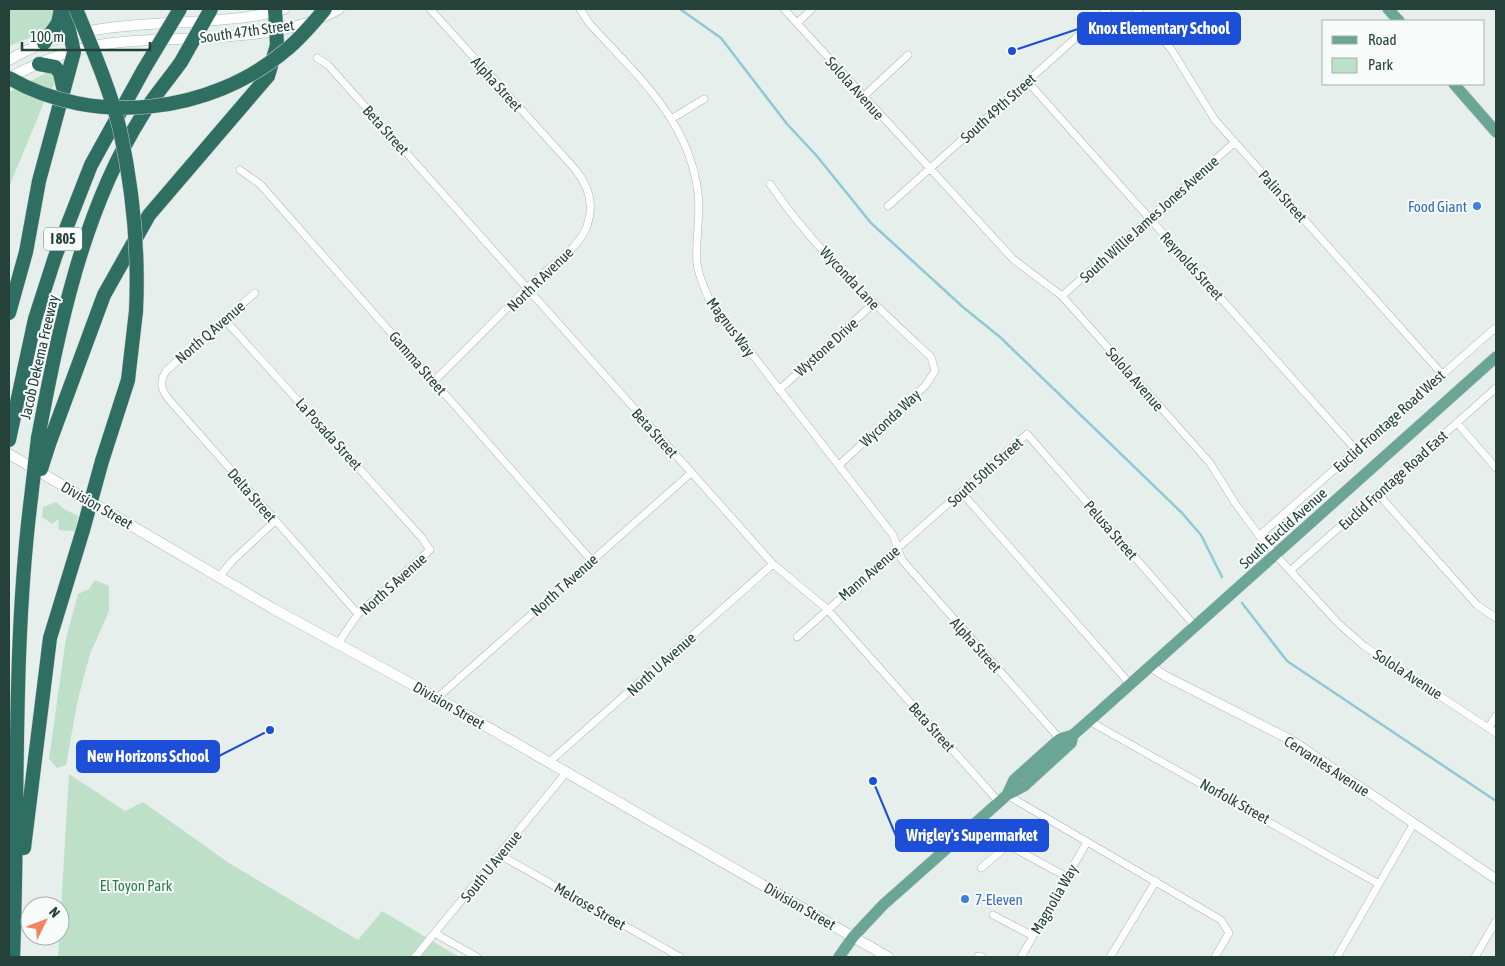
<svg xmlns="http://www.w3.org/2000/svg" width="1505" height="966" viewBox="0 0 1505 966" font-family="'Asap Condensed',sans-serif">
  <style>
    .green { fill: #bfe0c8 }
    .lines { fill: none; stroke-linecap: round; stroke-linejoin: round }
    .stream { stroke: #8ec9d4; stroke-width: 2.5 }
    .minor-casing { stroke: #a8b8b2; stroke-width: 8 }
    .tertiary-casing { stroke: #a8b8b2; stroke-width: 10 }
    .secondary-casing { stroke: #a4bbb3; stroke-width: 11 }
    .primary-casing { stroke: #c2cac8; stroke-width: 12 }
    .motorway-casing { stroke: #c2cac8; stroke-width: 15 }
    .minor { stroke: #fff; stroke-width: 7 }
    .tertiary { stroke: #fff; stroke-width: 9 }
    .secondary { stroke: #fff; stroke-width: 10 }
    .primary { stroke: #6aa596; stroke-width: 11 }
    .motorway { stroke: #2f6f62; stroke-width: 14 }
    .motorway-bridge-casing { stroke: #c2cac8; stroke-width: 15; stroke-linecap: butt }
    .motorway-bridge { stroke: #2f6f62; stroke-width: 14 }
    .shop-dot { fill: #3f7fe0; stroke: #f7fbf9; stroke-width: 2 }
    .labels { text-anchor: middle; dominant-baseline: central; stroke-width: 4; stroke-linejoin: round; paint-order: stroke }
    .shield { fill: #f7fbf9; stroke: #637a73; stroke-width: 1 }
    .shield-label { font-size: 14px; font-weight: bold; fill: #24423a }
    .street-label { font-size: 15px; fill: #24423a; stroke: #f7fbf9 }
    .shop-label { font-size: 15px; fill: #366cbe; stroke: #f7fbf9; text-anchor: end }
    .park-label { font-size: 15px; fill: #2d7a4b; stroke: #f7fbf9 }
    .leader { fill: none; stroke: #1d4ed8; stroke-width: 2 }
    .callout-dot { fill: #1d4ed8; stroke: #f7fbf9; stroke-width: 2 }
    .callout { fill: #1d4ed8; stroke: #1d4ed8; stroke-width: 2 }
    .callout-label { font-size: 16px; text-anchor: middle; font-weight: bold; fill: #fff }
  </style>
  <rect width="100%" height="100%" fill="#e6efeb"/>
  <path class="green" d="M 9,9 L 56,9 L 46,31 L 9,46 Z
    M 48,72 L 54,78 L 54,85 L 45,100 L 9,187 L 9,92 Z
    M 56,502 L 64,509 L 78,516 L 75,531 L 59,530 L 58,519 L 52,524 L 42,517 L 43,507 Z
    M 95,580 L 109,586 L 109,611 L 90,654 L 78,699 L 66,765 L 57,768 L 49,759 L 66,638 L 78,594 L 89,589 Z
    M 69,774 L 125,811 L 143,802 L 229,863 L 358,940 L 382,911 L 459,957 L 58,957 Z"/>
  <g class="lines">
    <path class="stream" d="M 680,9 L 721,38 L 787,124 L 816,155 L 871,223 L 964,308 L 1000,337 L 1182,513 L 1201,535 L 1222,577
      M 1242,603 L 1287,661 L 1496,801"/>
    <defs>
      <path id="minor" d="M 430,9 L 575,169 C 588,185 595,204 587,226 C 577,252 545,269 526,289 C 495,320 465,351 434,381
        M 580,9 L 589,23 C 637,76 689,119 698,193 C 701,216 695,240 697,263 C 698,275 704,287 709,299 L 882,521 L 893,535 L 902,560 L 1060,739
        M 784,9 L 1013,259 L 1062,296 L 1210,463 L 1235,503 L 1263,541 L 1338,623 L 1364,646 L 1496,733
        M 1136,9 L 1171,49 L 1215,120 L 1442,374
        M 797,23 L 812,9
        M 317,58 L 328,65 L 773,564 L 827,609 L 999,802
        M 1028,82 L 1356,450
        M 863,97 L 908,55
        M 673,118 L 704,99
        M 240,170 L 260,184 L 591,560
        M 770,184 C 814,249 873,303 931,357 L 935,371 L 925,386 L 839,465
        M 888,206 L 1108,9
        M 255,293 L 166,371 C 158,384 162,392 172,403 L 358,614
        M 1062,296 L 1235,142
        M 225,320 L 422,538 L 430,550 L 358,614 L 338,643
        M 779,390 L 873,304
        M 1457,423 L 1496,468
        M 962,493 L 1130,684
        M 1378,494 L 1477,605 L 1496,618
        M 1260,535 L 1494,329 L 1496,331
        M 1290,571 L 1496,388
        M 219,577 L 232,561 L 275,521
        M 797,637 L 1027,434 L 1195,626
        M 437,698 L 691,473
        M 1089,721 L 1379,884
        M 1488,728 L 1496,716
        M 548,763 L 773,564
        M 1007,795 L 1221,920 L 1229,933 L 1215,957
        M 500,855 L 680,957
        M 981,868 L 1008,845 L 1067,877
        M 993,915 L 1033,936
        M 436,934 L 477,957
        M 978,956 L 982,957
        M 415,957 L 565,774
        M 1021,957 L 1087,842
        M 1110,957 L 1156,881
        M 1337,957 L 1414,823
        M 1475,957 L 1496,921"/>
      <path id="tertiary" d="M 1150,666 L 1165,676 L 1291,740 L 1496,879"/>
      <path id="secondary" d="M 9,60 C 69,24 137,25 205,21 C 231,19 259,17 284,9
        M 9,78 C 40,61 78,47 113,43 C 182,35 277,45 339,9
        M 9,454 L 272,608 L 437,698 L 888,957"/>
      <path id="primary" d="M 1388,9 L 1399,21
        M 1454,84 L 1496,132
        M 1007,795 L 1014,780 L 1054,744 L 1060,739 L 1073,735 L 1089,721 L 1496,357
        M 839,957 L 853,937 L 883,905 L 1007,795 L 1024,786 L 1071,743 L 1073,735"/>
      <path id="motorway" d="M 44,43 L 58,23 L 61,9
        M 39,64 L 55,67 L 60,73 L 63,87
        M 9,313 L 26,252 L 39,181 L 74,52 L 66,16 L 67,9
        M 38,438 C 59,328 82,211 143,114 C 154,96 169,79 181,62
        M 9,440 L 35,319 L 55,257 L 91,165 L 144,69
        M 49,444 L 104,295 L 149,215 L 268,76 L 277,45 L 275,9
        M 102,461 L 128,380 L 136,311
        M 24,848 L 50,638 L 83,530
        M 13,957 C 19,805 12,650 31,498"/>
    </defs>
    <use href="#minor" class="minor-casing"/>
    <use href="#tertiary" class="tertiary-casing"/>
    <use href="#secondary" class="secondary-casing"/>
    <use href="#primary" class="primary-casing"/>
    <use href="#motorway" class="motorway-casing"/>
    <use href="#minor" class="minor"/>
    <use href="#tertiary" class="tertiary"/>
    <use href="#secondary" class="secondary"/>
    <use href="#primary" class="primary"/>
    <use href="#motorway" class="motorway"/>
    <defs>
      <path id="motorway-bridge" d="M 76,9 C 92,48 110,89 120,130 C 133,190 139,249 136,311
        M 181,62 L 211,9
        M 144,69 L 180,9
        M 9,78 C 94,127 211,114 286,50 C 301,38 313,23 325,9
        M 41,469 L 49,444
        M 31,498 L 38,438
        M 83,530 L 102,461"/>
    </defs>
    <use href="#motorway-bridge" class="motorway-bridge-casing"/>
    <use href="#motorway-bridge" class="motorway-bridge"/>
  </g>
  <g class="shop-dot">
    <circle cx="1477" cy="206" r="5"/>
    <circle cx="965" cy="899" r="5"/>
  </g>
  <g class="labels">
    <rect class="shield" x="44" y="227.5" width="38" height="23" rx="4"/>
    <g class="shield-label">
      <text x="63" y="239">I 805</text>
    </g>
    <g class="street-label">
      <text transform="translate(247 31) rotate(-8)">South 47th Street</text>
      <text transform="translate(497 84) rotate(48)">Alpha Street</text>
      <text transform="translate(855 88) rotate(48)">Solola Avenue</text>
      <text transform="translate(998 108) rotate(-42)">South 49th Street</text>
      <text transform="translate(386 130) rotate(48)">Beta Street</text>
      <text transform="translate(1283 196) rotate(48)">Palin Street</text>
      <text transform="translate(1149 219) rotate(-42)">South Willie James Jones Avenue</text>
      <text transform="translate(1192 266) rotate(48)">Reynolds Street</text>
      <text transform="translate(850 278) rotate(47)">Wyconda Lane</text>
      <text transform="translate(540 279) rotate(-44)">North R Avenue</text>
      <text transform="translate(731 327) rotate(53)">Magnus Way</text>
      <text transform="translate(210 332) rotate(-41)">North Q Avenue</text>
      <text transform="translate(826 347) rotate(-42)">Wystone Drive</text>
      <text transform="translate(39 357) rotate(-77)">Jacob Dekema Freeway</text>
      <text transform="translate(418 363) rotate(49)">Gamma Street</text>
      <text transform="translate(1135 379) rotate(49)">Solola Avenue</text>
      <text transform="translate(890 418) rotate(-43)">Wyconda Way</text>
      <text transform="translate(1389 421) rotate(-42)">Euclid Frontage Road West</text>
      <text transform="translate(655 433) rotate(48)">Beta Street</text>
      <text transform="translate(329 434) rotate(48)">La Posada Street</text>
      <text transform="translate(985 472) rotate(-42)">South 50th Street</text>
      <text transform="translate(1393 480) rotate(-42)">Euclid Frontage Road East</text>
      <text transform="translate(252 495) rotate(49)">Delta Street</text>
      <text transform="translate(97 505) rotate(30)">Division Street</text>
      <text transform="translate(1283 528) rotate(-42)">South Euclid Avenue</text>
      <text transform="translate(1111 530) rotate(49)">Pelusa Street</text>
      <text transform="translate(869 573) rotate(-41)">Mann Avenue</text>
      <text transform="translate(393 584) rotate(-42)">North S Avenue</text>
      <text transform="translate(564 585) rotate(-42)">North T Avenue</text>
      <text transform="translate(976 645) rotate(48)">Alpha Street</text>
      <text transform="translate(661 664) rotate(-42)">North U Avenue</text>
      <text transform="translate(1408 674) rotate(33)">Solola Avenue</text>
      <text transform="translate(449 705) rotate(30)">Division Street</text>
      <text transform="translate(932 727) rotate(48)">Beta Street</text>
      <text transform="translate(1327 766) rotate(33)">Cervantes Avenue</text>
      <text transform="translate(1235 801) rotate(29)">Norfolk Street</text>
      <text transform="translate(491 866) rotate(-51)">South U Avenue</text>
      <text transform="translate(1054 899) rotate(-60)">Magnolia Way</text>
      <text transform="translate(590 906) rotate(30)">Melrose Street</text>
      <text transform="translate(800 906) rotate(30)">Division Street</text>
    </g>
    <g class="shop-label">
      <text x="1467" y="206">Food Giant</text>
      <text x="975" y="899" text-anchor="start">7-Eleven</text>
    </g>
    <g class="park-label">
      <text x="136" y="885">El Toyon Park</text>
    </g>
  </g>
  <path class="leader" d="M1012 51L1078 29M270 730L219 756M873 781L896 836"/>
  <g class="callout-dot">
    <circle cx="1012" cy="51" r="5"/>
    <circle cx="270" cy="730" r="5"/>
    <circle cx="873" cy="781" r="5"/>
  </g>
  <g class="callout">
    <rect x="1078" y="13" width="162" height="31" rx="5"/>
    <rect x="77" y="741" width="142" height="31" rx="5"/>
    <rect x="896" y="820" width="152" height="31" rx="5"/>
  </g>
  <g class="callout-label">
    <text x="1159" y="34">Knox Elementary School</text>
    <text x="148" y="762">New Horizons School</text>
    <text x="972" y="841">Wrigley's Supermarket</text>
  </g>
  <rect width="1505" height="966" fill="none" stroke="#24423a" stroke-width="20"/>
  <rect x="1322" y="20" width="162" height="65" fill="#f7fbf9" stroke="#a3b1ad"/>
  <rect x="1332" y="36" width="25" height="8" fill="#6aa596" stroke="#a3b1ad"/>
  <text x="1368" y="45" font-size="15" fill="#24423a">Road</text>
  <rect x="1332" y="58" width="25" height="15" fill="#bfe0c8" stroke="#a3b1ad"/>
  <text x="1368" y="70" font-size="15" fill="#24423a">Park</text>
  <g transform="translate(45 921) rotate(48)"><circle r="24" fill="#f7fbf9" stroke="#a3b1ad"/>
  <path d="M0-4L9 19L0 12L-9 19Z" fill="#f4845f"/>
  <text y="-8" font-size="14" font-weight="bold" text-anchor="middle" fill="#24423a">N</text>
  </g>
  <path d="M22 42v8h128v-8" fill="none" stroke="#24423a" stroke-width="2.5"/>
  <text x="30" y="42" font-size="15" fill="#24423a" stroke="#f7fbf9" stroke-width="4" paint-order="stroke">100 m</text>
</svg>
